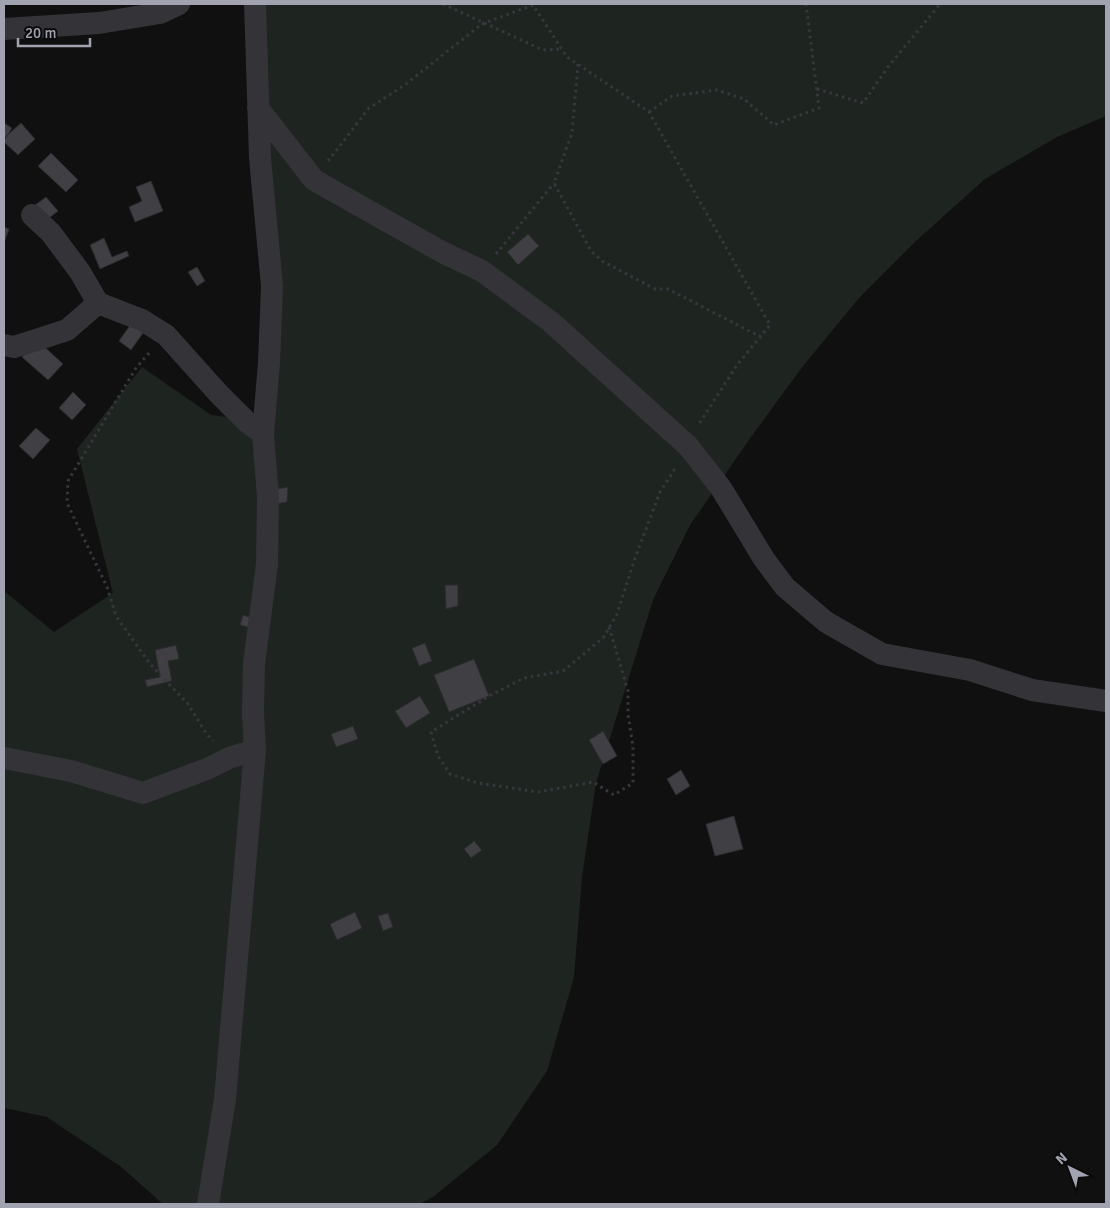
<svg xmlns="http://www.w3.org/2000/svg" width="1110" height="1208" viewBox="0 0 1110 1208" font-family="Signika,sans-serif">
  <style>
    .green { fill: #1e2521 }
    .building { fill: #3f3f44; stroke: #2b2a2d }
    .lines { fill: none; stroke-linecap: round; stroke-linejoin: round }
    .path { stroke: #37373d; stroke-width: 3; stroke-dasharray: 2.5 4; stroke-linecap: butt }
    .minor { stroke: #333338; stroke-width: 22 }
  </style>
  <rect width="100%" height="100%" fill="#101011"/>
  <path class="green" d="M 263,4 L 1106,4 L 1106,116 L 1057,137 L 985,179 L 917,240 L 859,298 L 803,366 L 751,437 L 690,525 L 653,600 L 596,783 L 582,877 L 574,977 L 547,1071 L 497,1145 L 433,1197 L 419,1204 L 163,1204 L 120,1166 L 47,1117 L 4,1108 L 4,591 L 54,632 L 113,593 L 77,449 L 142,367 L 211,415 L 265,422 Z"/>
  <path class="building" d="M 4,123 L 12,128 L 4,141 Z
    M 21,123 L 35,139 L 18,155 L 4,142 L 4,138 Z
    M 51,153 L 78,180 L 66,192 L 38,166 Z
    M 151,181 L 163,211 L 135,222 L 129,207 L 142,201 L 136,187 Z
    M 46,197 L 58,211 L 35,229 L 23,214 Z
    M 4,227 L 9,229 L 4,243 Z
    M 528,234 L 539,246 L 518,265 L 507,252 Z
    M 104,238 L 112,257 L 127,251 L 129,256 L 100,269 L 90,245 Z
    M 197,267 L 205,281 L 197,286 L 188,272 Z
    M 131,324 L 143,333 L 131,350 L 119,341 Z
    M 37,340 L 63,364 L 48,380 L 22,357 Z
    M 73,392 L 86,405 L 72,420 L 59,408 Z
    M 36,428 L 50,440 L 33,459 L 19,446 Z
    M 288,487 L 287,502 L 275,504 L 272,490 Z
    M 445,585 L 458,585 L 458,606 L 446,609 Z
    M 243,615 L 258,620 L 255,629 L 240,625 Z
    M 425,643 L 432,661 L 419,666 L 412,648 Z
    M 176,645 L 179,659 L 168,661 L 172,681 L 147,687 L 145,680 L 160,677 L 155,650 Z
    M 474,659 L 489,696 L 449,712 L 434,675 Z
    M 420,696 L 430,713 L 406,728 L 395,711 Z
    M 353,726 L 358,739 L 336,747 L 331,734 Z
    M 603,731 L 617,756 L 603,764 L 589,740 Z
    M 681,770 L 690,786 L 676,795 L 667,779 Z
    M 734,816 L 743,849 L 715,856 L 706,824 Z
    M 474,841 L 482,850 L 471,858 L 464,849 Z
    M 355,912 L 362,928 L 337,940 L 330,924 Z
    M 388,913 L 393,927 L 383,931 L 378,916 Z"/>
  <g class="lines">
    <path class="path" d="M 443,4 L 543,50 L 562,49
      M 578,64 L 572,133 L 554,183 L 591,251 L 602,261 L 655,289 L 668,289 L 761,337
      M 817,89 L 863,103 L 888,67 L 940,4
      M 649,112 L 672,96 L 717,90 L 744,99 L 774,125 L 819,108 L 806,4
      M 328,161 L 369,108 L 406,84 L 482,24 L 533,5 L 567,57 L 649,112 L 770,325 L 737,365 L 699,424
      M 496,254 L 554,183
      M 149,353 L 136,368 L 68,481 L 67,503 L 107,587 L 116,616 L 150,664 L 188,704 L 206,733 L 213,741
      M 609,627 L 628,691 L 628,714 L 633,747 L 633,783 L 614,795 L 593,782 L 538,792 L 478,783 L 450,774 L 438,756 L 431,732 L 489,696 L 524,678 L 563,671 L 603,638 L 617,614 L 635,558 L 660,492 L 676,467"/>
    <path class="minor" d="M 4,29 L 99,23 L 160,13 L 179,4
      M 258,108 L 314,180 L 442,252 L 482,271 L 551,322 L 688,446 L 721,488 L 764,559 L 785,587 L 826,622 L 882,654 L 970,670 L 1032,690 L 1106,701
      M 32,215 L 51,233 L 80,272 L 98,303 L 142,320 L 166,335 L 218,393 L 247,422 L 263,434
      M 4,345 L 14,347 L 67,330 L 98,303
      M 4,758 L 71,771 L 143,793 L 207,769 L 229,758 L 255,750
      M 208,1204 L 225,1099 L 255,750 L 253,713 L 254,664 L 267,564 L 268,497 L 263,434 L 269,363 L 272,286 L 260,158 L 255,4"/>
  </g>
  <rect width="1110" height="1208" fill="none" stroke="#a2a3b1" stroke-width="10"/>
  <g transform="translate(1070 1168) rotate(318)" stroke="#0b0b0c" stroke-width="4" paint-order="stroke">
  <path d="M0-4L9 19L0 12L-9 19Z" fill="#a2a3b1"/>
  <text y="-8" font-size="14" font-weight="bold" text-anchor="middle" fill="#a2a3b1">N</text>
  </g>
  <path d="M18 38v8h72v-8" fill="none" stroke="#a2a3b1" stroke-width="2.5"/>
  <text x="25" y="38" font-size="15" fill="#a2a3b1" stroke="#0b0b0c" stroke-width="4" paint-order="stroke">20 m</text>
</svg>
